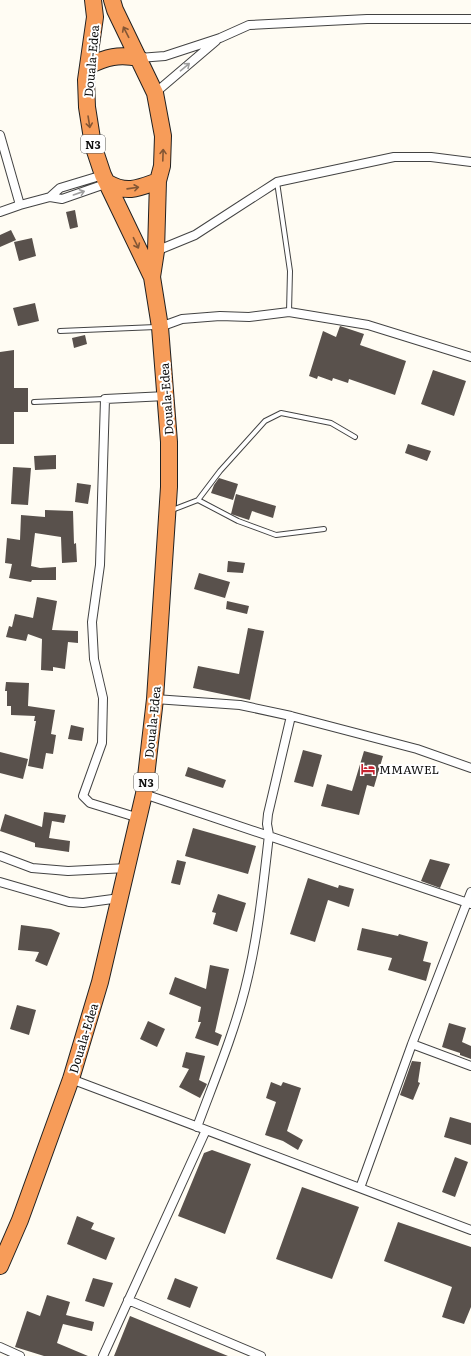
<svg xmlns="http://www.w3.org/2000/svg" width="471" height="1356" viewBox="0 0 471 1356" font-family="Literata,serif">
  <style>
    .building { fill: #59514c }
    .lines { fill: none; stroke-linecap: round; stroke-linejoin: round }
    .lane-casing { stroke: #434343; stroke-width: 6 }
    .street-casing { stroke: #434343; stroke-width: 10 }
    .highway-casing { stroke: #212121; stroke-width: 18 }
    .lane { stroke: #fff; stroke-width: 4 }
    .street { stroke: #fff; stroke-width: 8 }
    .highway { stroke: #f79c59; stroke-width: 16 }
    .oneway { stroke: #845634 }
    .oneway2 { stroke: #9f9f9f }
    .labels { text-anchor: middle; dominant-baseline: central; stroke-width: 4; stroke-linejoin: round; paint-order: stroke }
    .shield { fill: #fff; stroke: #585858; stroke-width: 1 }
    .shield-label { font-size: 11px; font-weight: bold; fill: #101010 }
    .street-label { font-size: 12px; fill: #101010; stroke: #fff }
    .poi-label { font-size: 12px; fill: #101010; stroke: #fff; text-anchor: start }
  </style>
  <rect width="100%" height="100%" fill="#fffcf3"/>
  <path class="building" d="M 75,210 L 78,227 L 70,229 L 66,212 Z
    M 11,230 L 16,240 L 0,247 L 0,235 Z
    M 32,238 L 36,256 L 19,261 L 14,242 Z
    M 35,303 L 39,321 L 18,326 L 13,308 Z
    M 340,326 L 364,334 L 360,345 L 406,361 L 395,395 L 349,379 L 348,383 L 333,378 L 332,381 L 318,376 L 317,379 L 309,376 L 323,331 L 336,337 Z
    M 85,335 L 87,344 L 74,348 L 72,338 Z
    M 14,350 L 14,388 L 28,388 L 28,412 L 14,412 L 14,444 L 0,444 L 0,352 Z
    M 433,370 L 466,381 L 454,416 L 421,404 Z
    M 408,444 L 431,451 L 427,461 L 405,453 Z
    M 56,455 L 56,469 L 35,470 L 34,456 Z
    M 13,467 L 31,468 L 28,505 L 11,504 Z
    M 219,478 L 238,484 L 233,500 L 211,493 L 214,485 Z
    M 77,483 L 91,485 L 88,504 L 75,502 Z
    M 236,494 L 276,506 L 273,518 L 252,511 L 249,520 L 231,514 Z
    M 45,510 L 73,511 L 74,544 L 76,543 L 77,562 L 62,563 L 61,537 L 35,533 L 31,566 L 40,568 L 56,567 L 56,580 L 32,580 L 31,582 L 9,578 L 12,564 L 5,563 L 7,538 L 20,540 L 21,515 L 45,517 Z
    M 228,561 L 245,563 L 243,573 L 227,572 Z
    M 199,573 L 230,582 L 225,598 L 194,589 Z
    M 37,597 L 57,601 L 52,630 L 78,631 L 78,643 L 68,642 L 65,669 L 53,667 L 53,671 L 41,670 L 42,639 L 28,634 L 26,641 L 6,637 L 9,626 L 12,627 L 15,614 L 33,618 Z
    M 227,601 L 249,606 L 247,614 L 226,609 Z
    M 248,628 L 264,631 L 250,700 L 193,688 L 198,666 L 239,674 Z
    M 6,682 L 29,683 L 28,706 L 55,710 L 51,734 L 56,735 L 53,754 L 46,753 L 43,769 L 28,766 L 36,721 L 34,721 L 35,716 L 11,715 L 11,706 L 7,706 L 7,691 L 5,691 Z
    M 71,725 L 84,728 L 82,741 L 68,739 Z
    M 303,750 L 322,755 L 313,787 L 294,782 Z
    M 364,751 L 383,756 L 374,787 L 367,785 L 359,815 L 321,806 L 327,784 L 352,791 Z
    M 0,752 L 28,759 L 23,779 L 0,773 Z
    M 188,767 L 226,780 L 223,788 L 185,776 Z
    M 44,812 L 66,815 L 64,823 L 52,821 L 49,838 L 70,841 L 69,852 L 35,847 L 35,843 L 0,831 L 5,814 L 42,827 Z
    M 193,828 L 256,846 L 248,874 L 185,856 Z
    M 430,859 L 450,864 L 440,888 L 421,881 Z
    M 177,860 L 186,862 L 180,885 L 171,883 Z
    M 308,878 L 338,888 L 339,885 L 354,889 L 349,907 L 328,900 L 315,942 L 290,934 Z
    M 218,894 L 246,903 L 237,932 L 213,924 L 216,913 L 212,912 Z
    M 21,925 L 51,929 L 60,933 L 47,966 L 35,961 L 39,952 L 18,950 Z
    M 362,928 L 398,936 L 399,934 L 428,942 L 423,961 L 431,963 L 426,981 L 388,970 L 392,958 L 357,950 Z
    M 210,965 L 229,969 L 215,1032 L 222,1035 L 218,1046 L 195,1038 L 201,1022 L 198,1022 L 201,1007 L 169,994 L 175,977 L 206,989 Z
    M 17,1005 L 36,1010 L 29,1035 L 10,1029 Z
    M 148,1021 L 165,1029 L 157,1047 L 140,1039 Z
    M 449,1023 L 466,1028 L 462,1042 L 471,1046 L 471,1059 L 460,1055 L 460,1053 L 442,1047 Z
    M 186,1052 L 205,1056 L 199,1080 L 207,1084 L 200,1098 L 179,1087 L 189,1069 L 182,1067 Z
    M 412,1061 L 421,1062 L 418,1082 L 420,1083 L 413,1100 L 400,1095 Z
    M 271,1082 L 281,1086 L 283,1082 L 301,1088 L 287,1131 L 303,1140 L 298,1150 L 283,1141 L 265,1135 L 276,1102 L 266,1098 Z
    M 450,1117 L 471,1123 L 471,1145 L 444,1137 Z
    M 212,1150 L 251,1164 L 225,1234 L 178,1216 L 204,1153 Z
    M 455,1157 L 468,1162 L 455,1197 L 442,1192 Z
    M 302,1187 L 359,1207 L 332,1279 L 276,1259 Z
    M 77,1216 L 94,1223 L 91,1229 L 115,1238 L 106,1260 L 67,1244 Z
    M 398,1222 L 471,1247 L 471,1307 L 464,1324 L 442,1317 L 452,1287 L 384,1261 Z
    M 93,1278 L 113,1283 L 104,1307 L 85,1301 Z
    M 175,1278 L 198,1287 L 190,1308 L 167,1299 Z
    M 47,1295 L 70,1302 L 66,1315 L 94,1322 L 92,1331 L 63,1324 L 57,1343 L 88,1356 L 44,1356 L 15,1347 L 27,1311 L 40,1316 Z
    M 130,1316 L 228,1356 L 114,1356 Z"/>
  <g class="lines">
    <defs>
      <path id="lane" d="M 277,182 L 290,271 L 289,312
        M 60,331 L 156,327
        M 34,402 L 105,399
        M 198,500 L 238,521 L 276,535 L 324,529
        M 172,510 L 198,500 L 220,471 L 265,421 L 281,413 L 331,423 L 355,437"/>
      <path id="street" d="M 139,58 L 165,56 L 220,38 L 249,25 L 367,19 L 471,19
        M 155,93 L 216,41
        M 0,135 L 20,205
        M 50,197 L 60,188 L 103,175
        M 0,212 L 20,205 L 50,197 L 62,199 L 108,183
        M 156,251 L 195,235 L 277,182 L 394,157 L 431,157 L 471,162
        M 160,327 L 182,319 L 220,316 L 249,317 L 289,312 L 368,325 L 471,357
        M 155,699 L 240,705 L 291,716 L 417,749 L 471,768
        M 144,794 L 471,904
        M 139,818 L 90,803 L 83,796 L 102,743 L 103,698 L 94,659 L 92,622 L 100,565 L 105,399 L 166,396
        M 0,856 L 32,868 L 68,871 L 127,868
        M 0,882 L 69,902 L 83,903 L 120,898
        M 412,1044 L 471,1066
        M 71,1079 L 471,1230
        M 197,1127 C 214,1081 233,1036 245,989 C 258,938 263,887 269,835 L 267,824 L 268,814 L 291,716
        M 360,1188 L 412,1044 L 471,892
        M 128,1300 L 261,1356
        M 0,1347 L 20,1356
        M 103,1356 L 206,1130"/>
      <path id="highway" d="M 112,0 L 115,10 L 155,93 L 163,136 L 162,166 L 158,181 L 156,251 L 152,277
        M 88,66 C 107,57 118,54 139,58
        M 108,183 C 127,194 139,188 158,181
        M 0,1266 L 20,1220 L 71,1079 L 100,982 L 144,794 L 155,699 L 169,487 L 169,442 L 160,327 L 152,277 L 103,175 L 93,145 L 87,107 L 86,80 L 95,17 L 93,0"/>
    </defs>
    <use href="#lane" class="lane-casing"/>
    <use href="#street" class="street-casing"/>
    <use href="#highway" class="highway-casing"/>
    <use href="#lane" class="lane"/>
    <use href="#street" class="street"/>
    <use href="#highway" class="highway"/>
  </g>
  <defs><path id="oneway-shaft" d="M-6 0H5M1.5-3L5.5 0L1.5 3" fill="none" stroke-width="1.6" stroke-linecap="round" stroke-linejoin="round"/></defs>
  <g class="oneway">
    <use href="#oneway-shaft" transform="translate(126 32) rotate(-117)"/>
    <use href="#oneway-shaft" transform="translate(89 122) rotate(81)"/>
    <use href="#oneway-shaft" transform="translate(163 155) rotate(-88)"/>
    <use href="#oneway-shaft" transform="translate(133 188) rotate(-8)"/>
    <use href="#oneway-shaft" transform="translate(136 243) rotate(64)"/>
  </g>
  <g class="oneway2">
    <use href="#oneway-shaft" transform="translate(185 67) rotate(-40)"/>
    <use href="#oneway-shaft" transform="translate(79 193) rotate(-19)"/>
  </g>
  <defs>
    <symbol id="hotel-bare" viewBox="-9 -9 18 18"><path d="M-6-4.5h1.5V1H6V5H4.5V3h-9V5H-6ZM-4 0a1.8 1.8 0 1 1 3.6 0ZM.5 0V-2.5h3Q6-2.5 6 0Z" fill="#c52330" stroke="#fff" stroke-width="2.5" paint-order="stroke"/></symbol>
  </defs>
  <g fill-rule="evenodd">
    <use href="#hotel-bare" x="358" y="759" width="20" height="20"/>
  </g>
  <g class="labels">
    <g class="shield">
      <rect x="81" y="135" width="24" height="18" rx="3"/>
      <rect x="134" y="773" width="24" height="18" rx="3"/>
    </g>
    <g class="shield-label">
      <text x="93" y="144">N3</text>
      <text x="146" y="782">N3</text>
    </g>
    <g class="street-label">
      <text transform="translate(91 61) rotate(-85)">Douala-Edea</text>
      <text transform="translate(166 399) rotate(-94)">Douala-Edea</text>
      <text transform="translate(152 722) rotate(-84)">Douala-Edea</text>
      <text transform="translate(83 1038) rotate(-73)">Douala-Edea</text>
    </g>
    <g class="poi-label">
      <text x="379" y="769">MMAWEL</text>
    </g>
  </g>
</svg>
